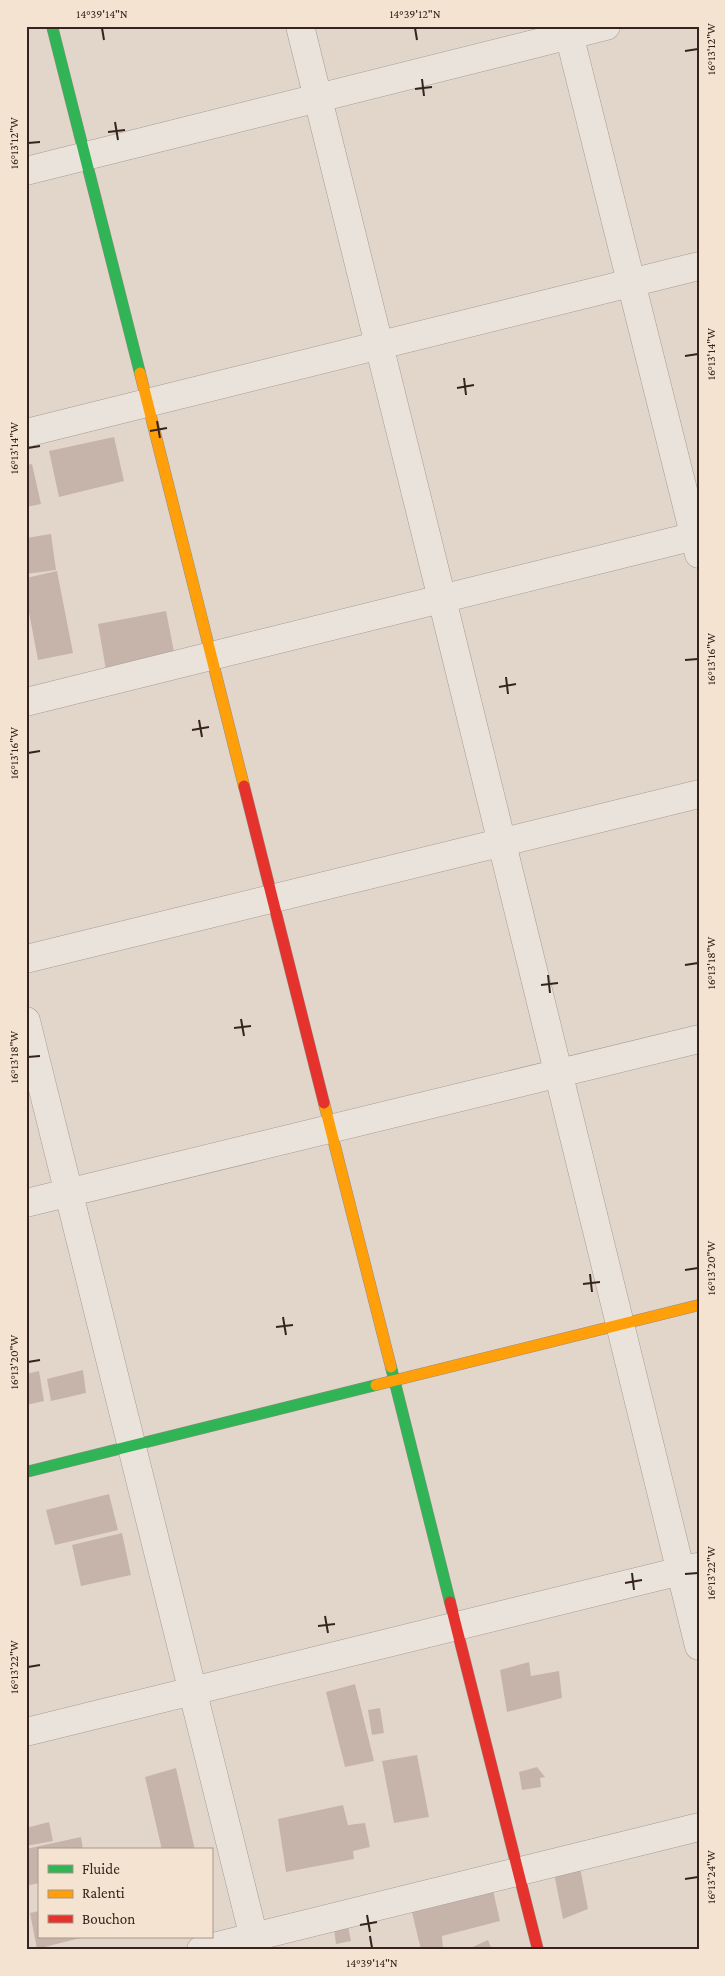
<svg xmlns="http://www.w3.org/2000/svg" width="725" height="1976" viewBox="0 0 725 1976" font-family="'Crimson Pro',serif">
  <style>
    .building { fill: #c6b4ab }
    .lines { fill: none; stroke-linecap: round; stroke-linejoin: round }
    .street-casing { stroke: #a79c94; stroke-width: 29 }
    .fast-casing { stroke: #968c84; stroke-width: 12 }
    .slow-casing { stroke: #968c84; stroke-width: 12 }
    .jam-casing { stroke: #968c84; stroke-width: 12 }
    .street { stroke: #eae3dc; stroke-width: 28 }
    .fast { stroke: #30b455; stroke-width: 11 }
    .slow { stroke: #ff9f0a; stroke-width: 11 }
    .jam { stroke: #e5322d; stroke-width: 11 }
    .ticks { fill: none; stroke: #34241d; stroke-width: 2 }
    .neatline { fill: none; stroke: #34241d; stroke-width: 2 }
    .ticks-label { font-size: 12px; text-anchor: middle; fill: #34241d }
  </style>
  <rect width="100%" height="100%" fill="#e2d6ca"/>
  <path class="building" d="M 114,437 L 124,481 L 59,497 L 49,451 Z
    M 32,464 L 41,504 L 26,507 L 26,465 Z
    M 51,534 L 56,570 L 26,574 L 26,538 Z
    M 57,571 L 73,653 L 38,660 L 26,597 L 26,578 Z
    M 166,611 L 175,657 L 106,670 L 98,624 Z
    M 83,1370 L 86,1393 L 51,1401 L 47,1379 Z
    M 39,1371 L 44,1401 L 26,1405 L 26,1374 Z
    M 109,1494 L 118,1530 L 55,1545 L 46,1510 Z
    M 122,1533 L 131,1575 L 81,1586 L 72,1545 Z
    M 529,1662 L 531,1676 L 559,1671 L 562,1698 L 507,1712 L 500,1670 Z
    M 355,1684 L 374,1761 L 345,1767 L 326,1692 Z
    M 380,1708 L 384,1733 L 372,1735 L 368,1710 Z
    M 417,1755 L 429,1817 L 394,1823 L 382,1761 Z
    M 537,1767 L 545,1777 L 540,1778 L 541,1787 L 522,1790 L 519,1772 Z
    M 176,1768 L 195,1850 L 162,1850 L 145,1777 Z
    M 343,1805 L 348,1825 L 365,1823 L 370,1847 L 353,1851 L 354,1859 L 286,1872 L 278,1819 Z
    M 49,1822 L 53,1841 L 26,1846 L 26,1828 Z
    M 81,1837 L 83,1850 L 39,1850 L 39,1883 L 26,1886 L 26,1849 Z
    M 579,1862 L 588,1909 L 563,1919 L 554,1873 Z
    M 492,1886 L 500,1921 L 442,1936 L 443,1950 L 421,1950 L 411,1908 Z
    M 39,1911 L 39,1937 L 80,1938 L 37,1949 L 30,1913 Z
    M 348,1926 L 351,1941 L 336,1944 L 334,1929 Z
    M 488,1940 L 492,1950 L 466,1950 Z"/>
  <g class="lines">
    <defs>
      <path id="street" d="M 300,26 L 442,599 L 699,1646
        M 567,26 L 699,554
        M 26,171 L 606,26
        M 26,433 L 699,266
        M 26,702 L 699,535
        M 26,959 L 699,794
        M 26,1021 L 257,1950
        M 26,1203 L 699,1039
        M 26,1732 L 697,1567
        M 201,1950 L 699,1827"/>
      <path id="fast" d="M 52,26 L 140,373
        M 391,1367 L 450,1602
        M 26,1472 L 376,1385"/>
      <path id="slow" d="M 140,373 L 244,786
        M 324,1103 L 391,1367
        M 376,1385 L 699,1305"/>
      <path id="jam" d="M 244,786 L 324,1103
        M 450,1602 L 538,1950"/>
    </defs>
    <use href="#street" class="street-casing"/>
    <use href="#fast" class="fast-casing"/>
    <use href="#slow" class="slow-casing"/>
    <use href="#jam" class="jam-casing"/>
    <use href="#street" class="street"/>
    <use href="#fast" class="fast"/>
    <use href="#slow" class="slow"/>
    <use href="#jam" class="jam"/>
  </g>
  <path class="ticks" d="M 102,28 L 104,40M 415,28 L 417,40M 685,51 L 698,49M 422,79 L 424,96M 415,89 L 432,87M 115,122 L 118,140M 108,132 L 125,130M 28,143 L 40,142M 685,356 L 698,354M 464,378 L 466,395M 457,388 L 474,385M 157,421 L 160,438M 150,431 L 167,428M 28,448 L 40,446M 685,660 L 698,659M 506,677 L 508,694M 499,687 L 516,684M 199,720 L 202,737M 192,730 L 209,727M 28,753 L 40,751M 685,965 L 698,963M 548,975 L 550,993M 541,985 L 558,983M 241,1019 L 244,1036M 234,1028 L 251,1026M 28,1057 L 40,1056M 685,1270 L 698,1268M 590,1274 L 592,1292M 583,1284 L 600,1282M 283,1317 L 286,1335M 276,1327 L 293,1325M 28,1362 L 40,1360M 632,1573 L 634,1590M 685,1574 L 698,1573M 625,1583 L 642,1580M 325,1616 L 328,1633M 318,1626 L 335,1624M 28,1667 L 40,1665M 685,1879 L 698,1877M 367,1915 L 370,1932M 360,1925 L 377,1922M 370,1936 L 372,1948"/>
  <rect width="725" height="1976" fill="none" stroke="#f4e3d0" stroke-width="55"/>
  <rect x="38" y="1848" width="175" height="90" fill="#f4e3d0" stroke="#a79788"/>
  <rect x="48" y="1865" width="25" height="8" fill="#30b455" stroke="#a79788"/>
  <text x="82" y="1874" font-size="15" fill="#34241d">Fluide</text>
  <rect x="48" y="1890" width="25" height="8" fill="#ff9f0a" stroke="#a79788"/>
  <text x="82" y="1898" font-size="15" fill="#34241d">Ralenti</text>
  <rect x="48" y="1915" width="25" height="8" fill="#e5322d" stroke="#a79788"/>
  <text x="82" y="1924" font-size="15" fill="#34241d">Bouchon</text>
  <rect x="28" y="28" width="670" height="1920" class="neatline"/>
  <g class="ticks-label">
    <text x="102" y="18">14°39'14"N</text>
    <text x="415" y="18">14°39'12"N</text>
    <text transform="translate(711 49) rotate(-90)" y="4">16°13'12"W</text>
    <text transform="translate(14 143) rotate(-90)" y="4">16°13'12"W</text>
    <text transform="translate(711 354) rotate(-90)" y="4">16°13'14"W</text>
    <text transform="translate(14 448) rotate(-90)" y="4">16°13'14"W</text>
    <text transform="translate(711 659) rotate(-90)" y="4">16°13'16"W</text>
    <text transform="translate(14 753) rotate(-90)" y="4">16°13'16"W</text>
    <text transform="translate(711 963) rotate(-90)" y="4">16°13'18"W</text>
    <text transform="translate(14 1057) rotate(-90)" y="4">16°13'18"W</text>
    <text transform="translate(711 1268) rotate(-90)" y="4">16°13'20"W</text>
    <text transform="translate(14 1362) rotate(-90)" y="4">16°13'20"W</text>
    <text transform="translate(711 1573) rotate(-90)" y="4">16°13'22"W</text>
    <text transform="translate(14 1667) rotate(-90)" y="4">16°13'22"W</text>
    <text transform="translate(711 1877) rotate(-90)" y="4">16°13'24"W</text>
    <text x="372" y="1967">14°39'14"N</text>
  </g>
</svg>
